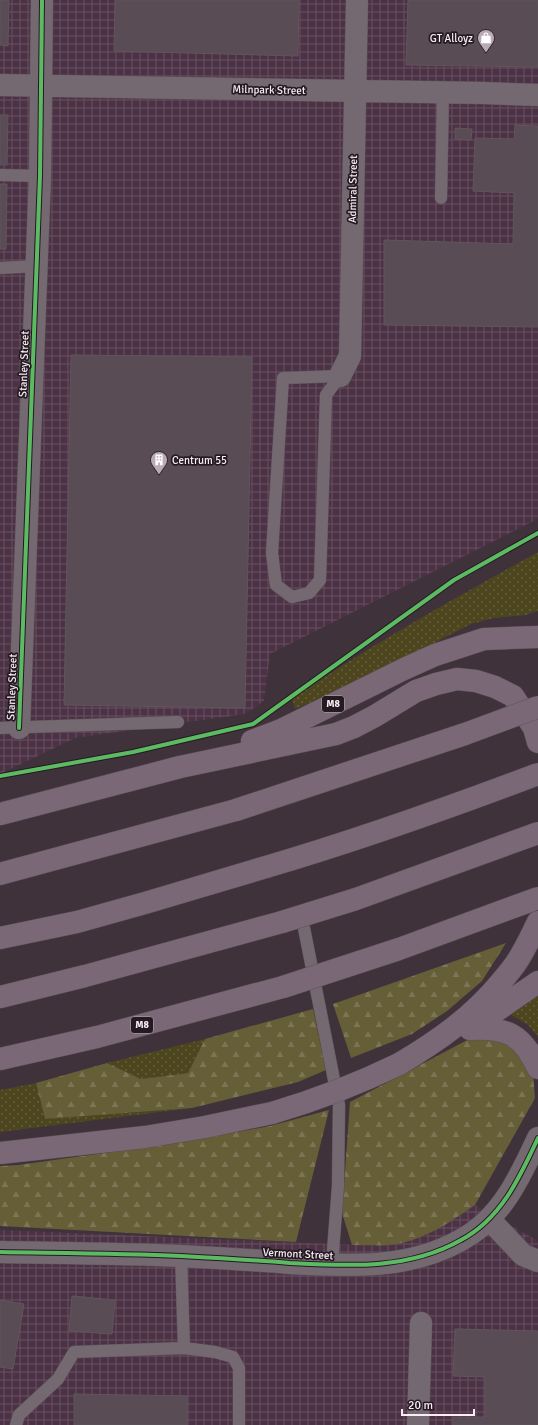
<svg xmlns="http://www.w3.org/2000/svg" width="538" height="1425" viewBox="0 0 538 1425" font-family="Signika,sans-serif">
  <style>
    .industrial { fill: url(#industrial-grid) }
    .grass { fill: url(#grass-dots) }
    .forest { fill: url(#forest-firs) }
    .building { fill: #594c55; stroke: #61555d }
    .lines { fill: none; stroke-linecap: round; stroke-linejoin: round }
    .lane-casing { stroke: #5c5159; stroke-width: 13 }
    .street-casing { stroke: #5c5159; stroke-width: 23 }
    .highway-casing { stroke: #5c5159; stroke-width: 23 }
    .lane { stroke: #746971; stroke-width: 12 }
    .street { stroke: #746971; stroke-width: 22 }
    .highway { stroke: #7a6876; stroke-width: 22 }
    .highway-bridge-casing { stroke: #5c5159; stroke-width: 23; stroke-linecap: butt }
    .highway-bridge { stroke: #7a6876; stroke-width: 22 }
    .cycleway-casing { stroke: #241a21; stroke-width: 6 }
    .cycleway { stroke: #5cba63; stroke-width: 4 }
    .labels { text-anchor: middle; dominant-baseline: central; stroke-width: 3.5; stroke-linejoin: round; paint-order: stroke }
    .shield { fill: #241a21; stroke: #baacb5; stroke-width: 1 }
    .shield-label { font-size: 10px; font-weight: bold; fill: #faebf5 }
    .poi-label { font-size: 11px; fill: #faebf5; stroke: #241a21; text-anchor: end }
    .street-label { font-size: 11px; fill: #faebf5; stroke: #241a21 }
  </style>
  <defs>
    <pattern id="industrial-grid" width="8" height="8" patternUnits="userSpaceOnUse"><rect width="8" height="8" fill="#4c3245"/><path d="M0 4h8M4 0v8" fill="none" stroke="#675060"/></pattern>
    <pattern id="grass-dots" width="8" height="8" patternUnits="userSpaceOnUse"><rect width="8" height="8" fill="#4c451e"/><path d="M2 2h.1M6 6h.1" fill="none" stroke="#67603f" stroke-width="1.8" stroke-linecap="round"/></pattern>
    <pattern id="forest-firs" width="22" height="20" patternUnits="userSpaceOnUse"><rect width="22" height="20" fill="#655e37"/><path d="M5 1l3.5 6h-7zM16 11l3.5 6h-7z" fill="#7c7555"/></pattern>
  </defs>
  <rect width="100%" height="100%" fill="#3f323b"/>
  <path class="industrial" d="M 0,0 L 538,0 L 538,519 L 270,654 L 264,701 L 245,714 L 75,738 L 0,774 Z
    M 475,1205 L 538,1241 L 538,1425 L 0,1425 L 0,1230 L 381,1246 L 425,1236 L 459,1216 Z"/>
  <path class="grass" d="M 538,552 L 538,611 L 526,615 L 494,618 L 471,624 L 391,665 L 333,693 L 295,709 L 292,699 C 370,645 455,598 538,552 Z
    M 538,987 L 538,1037 L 528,1025 L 506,1012 Z
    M 205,1039 L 188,1073 L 141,1079 L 107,1063 Z
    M 36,1083 L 45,1119 L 192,1108 L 0,1132 L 0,1090 Z"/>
  <path class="forest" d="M 506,943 L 482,981 L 447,1011 L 412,1034 L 351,1058 L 333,1004 Z
    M 313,1009 L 326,1070 L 298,1082 L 192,1108 L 45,1119 L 36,1083 L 107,1063 L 141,1079 L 188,1073 L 205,1039 Z
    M 471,1038 L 506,1040 L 533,1073 L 535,1098 L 475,1205 C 452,1221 429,1237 402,1243 C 386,1247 369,1245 352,1245 L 342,1213 L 350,1102 Z
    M 329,1110 L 296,1242 L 0,1226 L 0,1166 L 18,1165 L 176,1143 L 270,1126 Z"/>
  <path class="building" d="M 0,0 L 9,0 L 8,46 L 0,45 Z
    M 115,0 L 299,0 L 298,56 L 114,51 Z
    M 408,0 L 538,0 L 538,67 L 406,65 Z
    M 0,115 L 8,115 L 7,165 L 0,165 Z
    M 515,125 L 538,126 L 538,327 L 384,325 L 384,240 L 513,244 L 514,193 L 473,191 L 475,138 L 514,139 Z
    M 455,128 L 472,129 L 471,140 L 455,139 Z
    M 0,184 L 7,184 L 6,249 L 0,249 Z
    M 71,355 L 252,357 L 245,708 L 64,705 Z
    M 72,1296 L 115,1300 L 112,1334 L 69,1331 Z
    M 0,1300 L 24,1304 L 13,1369 L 0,1367 Z
    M 455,1329 L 538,1331 L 538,1425 L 453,1425 L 453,1417 L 485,1417 L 485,1377 L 453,1376 Z
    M 74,1394 L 187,1396 L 187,1425 L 74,1425 Z"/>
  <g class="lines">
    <defs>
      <path id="lane" d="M 0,175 L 40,176
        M 441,198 L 443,93
        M 0,268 L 37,266
        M 340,376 L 326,395 L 320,580 L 309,593 L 292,597 L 276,585 L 272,553 L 283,378 Z
        M 0,728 L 178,722
        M 304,928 L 339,1105 L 338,1186 L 332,1264
        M 184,1348 L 215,1352 L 233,1357 L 239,1368 L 239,1425
        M 16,1425 L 19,1415 L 58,1379 L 74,1352 L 184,1348 L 181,1256"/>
      <path id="street" d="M 0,85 L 484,93 L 538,95
        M 340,376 L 350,356 L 357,0
        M 19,728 L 40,176 L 42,0
        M 490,1220 L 523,1255 L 538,1261
        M 0,1252 C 60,1253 121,1253 181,1256 C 218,1258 254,1260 290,1263 C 349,1266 408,1270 461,1240 C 501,1219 520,1177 538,1138
        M 418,1425 L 421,1323"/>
      <path id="highway" d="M 252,741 L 281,730 L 404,669 L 435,655 L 484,639 L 538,637
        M 0,814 L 180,767 L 336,734 L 354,727 L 375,716 L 416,691 L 436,684 L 457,679 L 476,681 L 495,687 L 513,696 L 534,728 L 538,742
        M 0,874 L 236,810
        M 0,938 L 77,922 L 145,903 L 266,867
        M 0,997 L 85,976 L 282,922
        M 470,1029 L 538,982
        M 470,1029 C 507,1027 522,1034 538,1068
        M 0,1059 L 97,1037 L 283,987
        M 399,1064 C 438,1041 472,1017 501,982 C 506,976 512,969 516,963 C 525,950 531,936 538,922
        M 0,1153 L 145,1137 L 205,1127 L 272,1113"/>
    </defs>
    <use href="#lane" class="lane-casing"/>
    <use href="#street" class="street-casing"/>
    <use href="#highway" class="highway-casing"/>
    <use href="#lane" class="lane"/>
    <use href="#street" class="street"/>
    <use href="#highway" class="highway"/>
    <defs>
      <path id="highway-bridge" d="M 236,810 L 465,734 L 538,707
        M 266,867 C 358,840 448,808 538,774
        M 282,922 L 356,899 L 538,833
        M 283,987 L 399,949 L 538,898
        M 272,1113 C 316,1100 358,1084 399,1064"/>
    </defs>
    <use href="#highway-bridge" class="highway-bridge-casing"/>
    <use href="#highway-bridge" class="highway-bridge"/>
    <defs>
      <path id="cycleway" d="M 19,728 L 40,176 L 42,0
        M 0,776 L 133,752 L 253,724 L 454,580 L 538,533
        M 0,1252 C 60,1253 121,1253 181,1256 C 218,1258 254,1260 290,1263 C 349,1266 408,1270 461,1240 C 501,1219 520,1177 538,1138"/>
    </defs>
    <use href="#cycleway" class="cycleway-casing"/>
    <use href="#cycleway" class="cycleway"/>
  </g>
  <defs>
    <symbol id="shop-pin" viewBox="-11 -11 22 30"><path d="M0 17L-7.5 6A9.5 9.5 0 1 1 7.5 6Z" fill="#b9aab4" stroke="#241a21"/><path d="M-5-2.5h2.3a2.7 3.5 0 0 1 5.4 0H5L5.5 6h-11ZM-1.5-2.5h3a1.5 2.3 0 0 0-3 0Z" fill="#fff"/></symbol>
    <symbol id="building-pin" viewBox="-11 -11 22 30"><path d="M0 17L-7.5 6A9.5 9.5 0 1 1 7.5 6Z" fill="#b9aab4" stroke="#241a21"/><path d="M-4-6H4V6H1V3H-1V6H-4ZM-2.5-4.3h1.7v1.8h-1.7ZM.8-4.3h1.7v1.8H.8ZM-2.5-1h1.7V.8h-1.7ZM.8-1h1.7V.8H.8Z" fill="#fff"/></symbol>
  </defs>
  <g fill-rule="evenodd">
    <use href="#shop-pin" x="476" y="28" width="20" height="27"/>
    <use href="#building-pin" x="149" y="450" width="20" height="27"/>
  </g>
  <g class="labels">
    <g class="shield">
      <rect x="322" y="696" width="22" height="16" rx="3"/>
      <rect x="131" y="1017" width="22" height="16" rx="3"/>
    </g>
    <g class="shield-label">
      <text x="333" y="704">M8</text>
      <text x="142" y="1025">M8</text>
    </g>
    <g class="poi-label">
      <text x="473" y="38">GT Alloyz</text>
      <text x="172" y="460" text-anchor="start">Centrum 55</text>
    </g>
    <g class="street-label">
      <text transform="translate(269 90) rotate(1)">Milnpark Street</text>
      <text transform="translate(353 189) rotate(-89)">Admiral Street</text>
      <text transform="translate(24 364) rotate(-88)">Stanley Street</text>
      <text transform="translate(12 687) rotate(-88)">Stanley Street</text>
      <text transform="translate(298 1254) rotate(3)">Vermont Street</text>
    </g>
  </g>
  <path d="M402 1409v6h72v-6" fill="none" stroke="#faebf5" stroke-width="2"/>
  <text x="408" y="1409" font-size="12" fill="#faebf5" stroke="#241a21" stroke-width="3" paint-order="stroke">20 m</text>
</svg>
